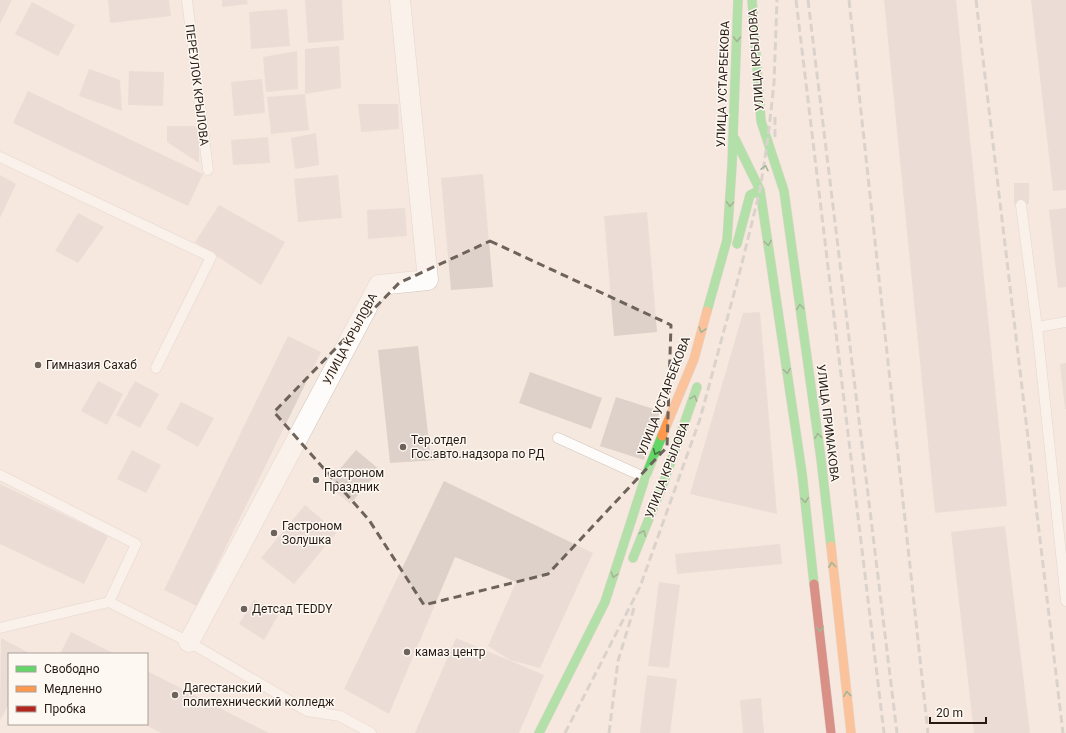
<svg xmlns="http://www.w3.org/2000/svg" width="1066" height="733" viewBox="0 0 1066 733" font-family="Roboto,sans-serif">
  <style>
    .building { fill: #ddd1c9 }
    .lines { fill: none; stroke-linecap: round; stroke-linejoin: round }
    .lane-casing { stroke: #d0c4bc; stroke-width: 11 }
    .street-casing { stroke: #d0c4bc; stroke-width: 21 }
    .fast-casing { stroke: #d0c4bc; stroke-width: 10 }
    .slow-casing { stroke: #d0c4bc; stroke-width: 10 }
    .jam-casing { stroke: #d0c4bc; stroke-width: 10 }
    .lane { stroke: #fefcfa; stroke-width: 10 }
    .street { stroke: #fefcfa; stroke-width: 20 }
    .fast { stroke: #63d668; stroke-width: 9 }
    .slow { stroke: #ff974d; stroke-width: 9 }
    .jam { stroke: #b3261e; stroke-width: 9 }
    .rail { stroke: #bdb9b7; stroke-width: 3; stroke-dasharray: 8 4; stroke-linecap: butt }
    .oneway { stroke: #44783e }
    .marked { fill: none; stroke: #6e635a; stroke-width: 3; stroke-dasharray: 8 5; stroke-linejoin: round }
    .poi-dot { fill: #6e635a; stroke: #fef8f3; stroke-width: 1.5 }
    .labels { text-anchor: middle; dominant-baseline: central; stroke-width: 3; stroke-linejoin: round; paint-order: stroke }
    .street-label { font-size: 12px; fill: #261b13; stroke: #fef8f3 }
    .poi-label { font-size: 12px; fill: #261b13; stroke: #fef8f3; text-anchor: start }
  </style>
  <rect width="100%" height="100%" fill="#f5e8df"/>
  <path class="building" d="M 0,0 L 12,0 L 0,24 Z
    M 108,0 L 169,0 L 171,16 L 110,23 Z
    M 222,0 L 247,0 L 248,4 L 222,7 Z
    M 305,0 L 342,0 L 344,40 L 308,43 Z
    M 884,0 L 956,0 L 1007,506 L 935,513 Z
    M 1031,0 L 1066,0 L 1066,190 L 1053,191 Z
    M 32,2 L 75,25 L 58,56 L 15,34 Z
    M 287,9 L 290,46 L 251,49 L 249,12 Z
    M 339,46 L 341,88 L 305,94 L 309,130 L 271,134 L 267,97 L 305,94 L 305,49 Z
    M 297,51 L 298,89 L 266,92 L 263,57 Z
    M 89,69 L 120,80 L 122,111 L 79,96 Z
    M 129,71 L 164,72 L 163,106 L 128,105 Z
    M 262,79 L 265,113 L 234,116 L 231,82 Z
    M 28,91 L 203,174 L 188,206 L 13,123 Z
    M 358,104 L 398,104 L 399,129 L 361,132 Z
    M 167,126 L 199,126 L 199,163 L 167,142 Z
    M 316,133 L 319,165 L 295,169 L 291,138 Z
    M 268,137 L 270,163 L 233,165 L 231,140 Z
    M 483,174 L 493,287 L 451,290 L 441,178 Z
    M 0,175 L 16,184 L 0,218 Z
    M 338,175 L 342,218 L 298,222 L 294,179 Z
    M 1014,183 L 1029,183 L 1029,204 L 1014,204 Z
    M 219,205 L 285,242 L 261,285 L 195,242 Z
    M 405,208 L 407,236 L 368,239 L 367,210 Z
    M 1066,208 L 1066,287 L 1058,288 L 1049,210 Z
    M 647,212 L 657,332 L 614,336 L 604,216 Z
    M 78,213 L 104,227 L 78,263 L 55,251 Z
    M 760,312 L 777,514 L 690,494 L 743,313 Z
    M 288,336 L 321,352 L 197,606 L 164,590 Z
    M 418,346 L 430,451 L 451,449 L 453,459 L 390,463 L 378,350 Z
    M 1066,363 L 1066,409 L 1065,409 L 1060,364 Z
    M 530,372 L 602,398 L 591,429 L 519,403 Z
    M 98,381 L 123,394 L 107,425 L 81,411 Z
    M 135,381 L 159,394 L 140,428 L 116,415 Z
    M 616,397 L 660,411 L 644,460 L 600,446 Z
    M 181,402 L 214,418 L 198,447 L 166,429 Z
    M 132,450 L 161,465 L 146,493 L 117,479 Z
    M 356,450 L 380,470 L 350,504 L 327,484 Z
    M 444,481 L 593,553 L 540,668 L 510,660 L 488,646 L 516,582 L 455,557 L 389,714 L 344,689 Z
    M 0,484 L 108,536 L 84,584 L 0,544 Z
    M 305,505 L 337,532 L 294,584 L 261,558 Z
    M 1005,526 L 1030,733 L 974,733 L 951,532 Z
    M 780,544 L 782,564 L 677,574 L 675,554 Z
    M 659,582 L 680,585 L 669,668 L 648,666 Z
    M 254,600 L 280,612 L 264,640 L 239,624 Z
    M 71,632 L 115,654 L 60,654 Z
    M 1,638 L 31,654 L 9,654 L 9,704 L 0,720 Z
    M 456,638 L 544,675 L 519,733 L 415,733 Z
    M 147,671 L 269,733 L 161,733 L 144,724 L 147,724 Z
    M 647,675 L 677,679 L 670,733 L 640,733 Z
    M 761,698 L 764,733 L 743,733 L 740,700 Z"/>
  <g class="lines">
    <defs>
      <path id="lane" d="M 187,0 L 208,170
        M 0,157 L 211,257 L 156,368
        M 1021,205 L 1037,327 L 1066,601
        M 1037,327 L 1066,322
        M 558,438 L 646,478
        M 0,475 L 136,544 L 109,602 L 189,642 L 307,711 L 340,716 L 371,733
        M 0,628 L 109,602"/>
      <path id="street" d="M 189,642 L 379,285 L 428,280 L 400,0"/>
      <path id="fast" d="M 752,0 L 761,121 L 784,191 L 821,459 L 831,546
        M 735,139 L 760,190 L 802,473 L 814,584
        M 737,244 L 750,195 L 760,190
        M 707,311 L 727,240 L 732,165 L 738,0
        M 633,558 L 663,484 L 697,387
        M 539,733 L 605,602 L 645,478 L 662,436"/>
      <path id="slow" d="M 662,436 L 694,359 L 707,311
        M 831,546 L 851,733"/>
      <path id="jam" d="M 814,584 L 831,733"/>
    </defs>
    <use href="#lane" class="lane-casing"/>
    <use href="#street" class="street-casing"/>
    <use href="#fast" class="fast-casing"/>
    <use href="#slow" class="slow-casing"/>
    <use href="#jam" class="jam-casing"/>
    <use href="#lane" class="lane"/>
    <use href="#street" class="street"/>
    <use href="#fast" class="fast"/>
    <use href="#slow" class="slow"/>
    <use href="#jam" class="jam"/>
    <path class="rail" d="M 796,0 L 884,733
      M 808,0 L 897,733
      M 849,0 L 928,733
      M 976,0 L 1063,733
      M 775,117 L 775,137
      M 565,733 L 640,587 L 700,419 L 739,275 L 760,190 L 768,138 L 774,83 L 777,0
      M 609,733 L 618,661 L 634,608"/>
  </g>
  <defs><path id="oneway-chevron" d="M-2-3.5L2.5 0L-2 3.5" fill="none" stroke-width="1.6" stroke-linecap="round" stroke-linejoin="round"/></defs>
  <g class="oneway">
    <use href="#oneway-chevron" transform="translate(737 39) rotate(92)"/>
    <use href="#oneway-chevron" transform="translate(765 168) rotate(-77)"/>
    <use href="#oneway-chevron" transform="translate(730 204) rotate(94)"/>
    <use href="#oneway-chevron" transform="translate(768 243) rotate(81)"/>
    <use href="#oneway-chevron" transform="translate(800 307) rotate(-98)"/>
    <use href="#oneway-chevron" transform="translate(702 330) rotate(105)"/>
    <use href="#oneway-chevron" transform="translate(787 371) rotate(81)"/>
    <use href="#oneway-chevron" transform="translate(694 398) rotate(-71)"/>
    <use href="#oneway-chevron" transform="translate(818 436) rotate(-98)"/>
    <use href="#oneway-chevron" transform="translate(656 452) rotate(113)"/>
    <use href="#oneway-chevron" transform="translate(805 500) rotate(84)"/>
    <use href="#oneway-chevron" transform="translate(643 533) rotate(-68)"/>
    <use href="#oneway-chevron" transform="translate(832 565) rotate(-96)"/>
    <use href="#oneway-chevron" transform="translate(614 575) rotate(108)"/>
    <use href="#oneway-chevron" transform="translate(820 629) rotate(84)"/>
    <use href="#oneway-chevron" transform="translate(847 694) rotate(-96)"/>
  </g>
  <path d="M0 0H1066V733H0ZM 490,241 L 671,325 L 667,447 L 548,574 L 424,605 L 369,520 L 274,412 L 399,283 Z" fill="#f5e8df" fill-opacity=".55" fill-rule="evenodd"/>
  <path class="marked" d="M 490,241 L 671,325 L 667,447 L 548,574 L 424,605 L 369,520 L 274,412 L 399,283 Z"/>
  <g class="poi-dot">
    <circle cx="38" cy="365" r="4"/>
    <circle cx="403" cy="447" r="4"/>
    <circle cx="316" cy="480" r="4"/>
    <circle cx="274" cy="533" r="4"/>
    <circle cx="244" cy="609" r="4"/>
    <circle cx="407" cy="652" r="4"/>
    <circle cx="175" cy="695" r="4"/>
  </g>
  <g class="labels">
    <g class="street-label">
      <text transform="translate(756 60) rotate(-94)">УЛИЦА КРЫЛОВА</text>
      <text transform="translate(723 84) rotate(-88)">УЛИЦА УСТАРБЕКОВА</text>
      <text transform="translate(197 85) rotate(83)">ПЕРЕУЛОК КРЫЛОВА</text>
      <text transform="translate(350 339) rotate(-62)">УЛИЦА КРЫЛОВА</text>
      <text transform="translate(664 396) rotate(-69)">УЛИЦА УСТАРБЕКОВА</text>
      <text transform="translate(828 423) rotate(83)">УЛИЦА ПРИМАКОВА</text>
      <text transform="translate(667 470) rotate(-69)">УЛИЦА КРЫЛОВА</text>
    </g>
    <g class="poi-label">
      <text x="46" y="365">Гимназия Сахаб</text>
      <text x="411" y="440">Тер.отдел<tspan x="411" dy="14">Гос.авто.надзора по РД</tspan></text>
      <text x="324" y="473">Гастроном<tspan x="324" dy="14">Праздник</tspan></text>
      <text x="282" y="526">Гастроном<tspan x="282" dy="14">Золушка</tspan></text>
      <text x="252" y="609">Детсад TEDDY</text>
      <text x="415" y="652">камаз центр</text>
      <text x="183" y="688">Дагестанский<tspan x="183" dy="14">политехнический колледж</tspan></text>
    </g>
  </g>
  <rect x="8" y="653" width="140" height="72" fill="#fef8f3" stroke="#a8a099"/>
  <rect x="16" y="666" width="20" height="6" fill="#63d668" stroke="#a8a099"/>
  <text x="44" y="673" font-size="12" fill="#261b13">Свободно</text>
  <rect x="16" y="686" width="20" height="6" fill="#ff974d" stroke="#a8a099"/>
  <text x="44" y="693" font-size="12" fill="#261b13">Медленно</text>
  <rect x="16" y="706" width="20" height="6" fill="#b3261e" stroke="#a8a099"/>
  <text x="44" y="713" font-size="12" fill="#261b13">Пробка</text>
  <path d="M930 717v6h56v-6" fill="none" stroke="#261b13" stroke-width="2"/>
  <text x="936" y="717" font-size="12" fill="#261b13" stroke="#fef8f3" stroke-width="3" paint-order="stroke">20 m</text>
</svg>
